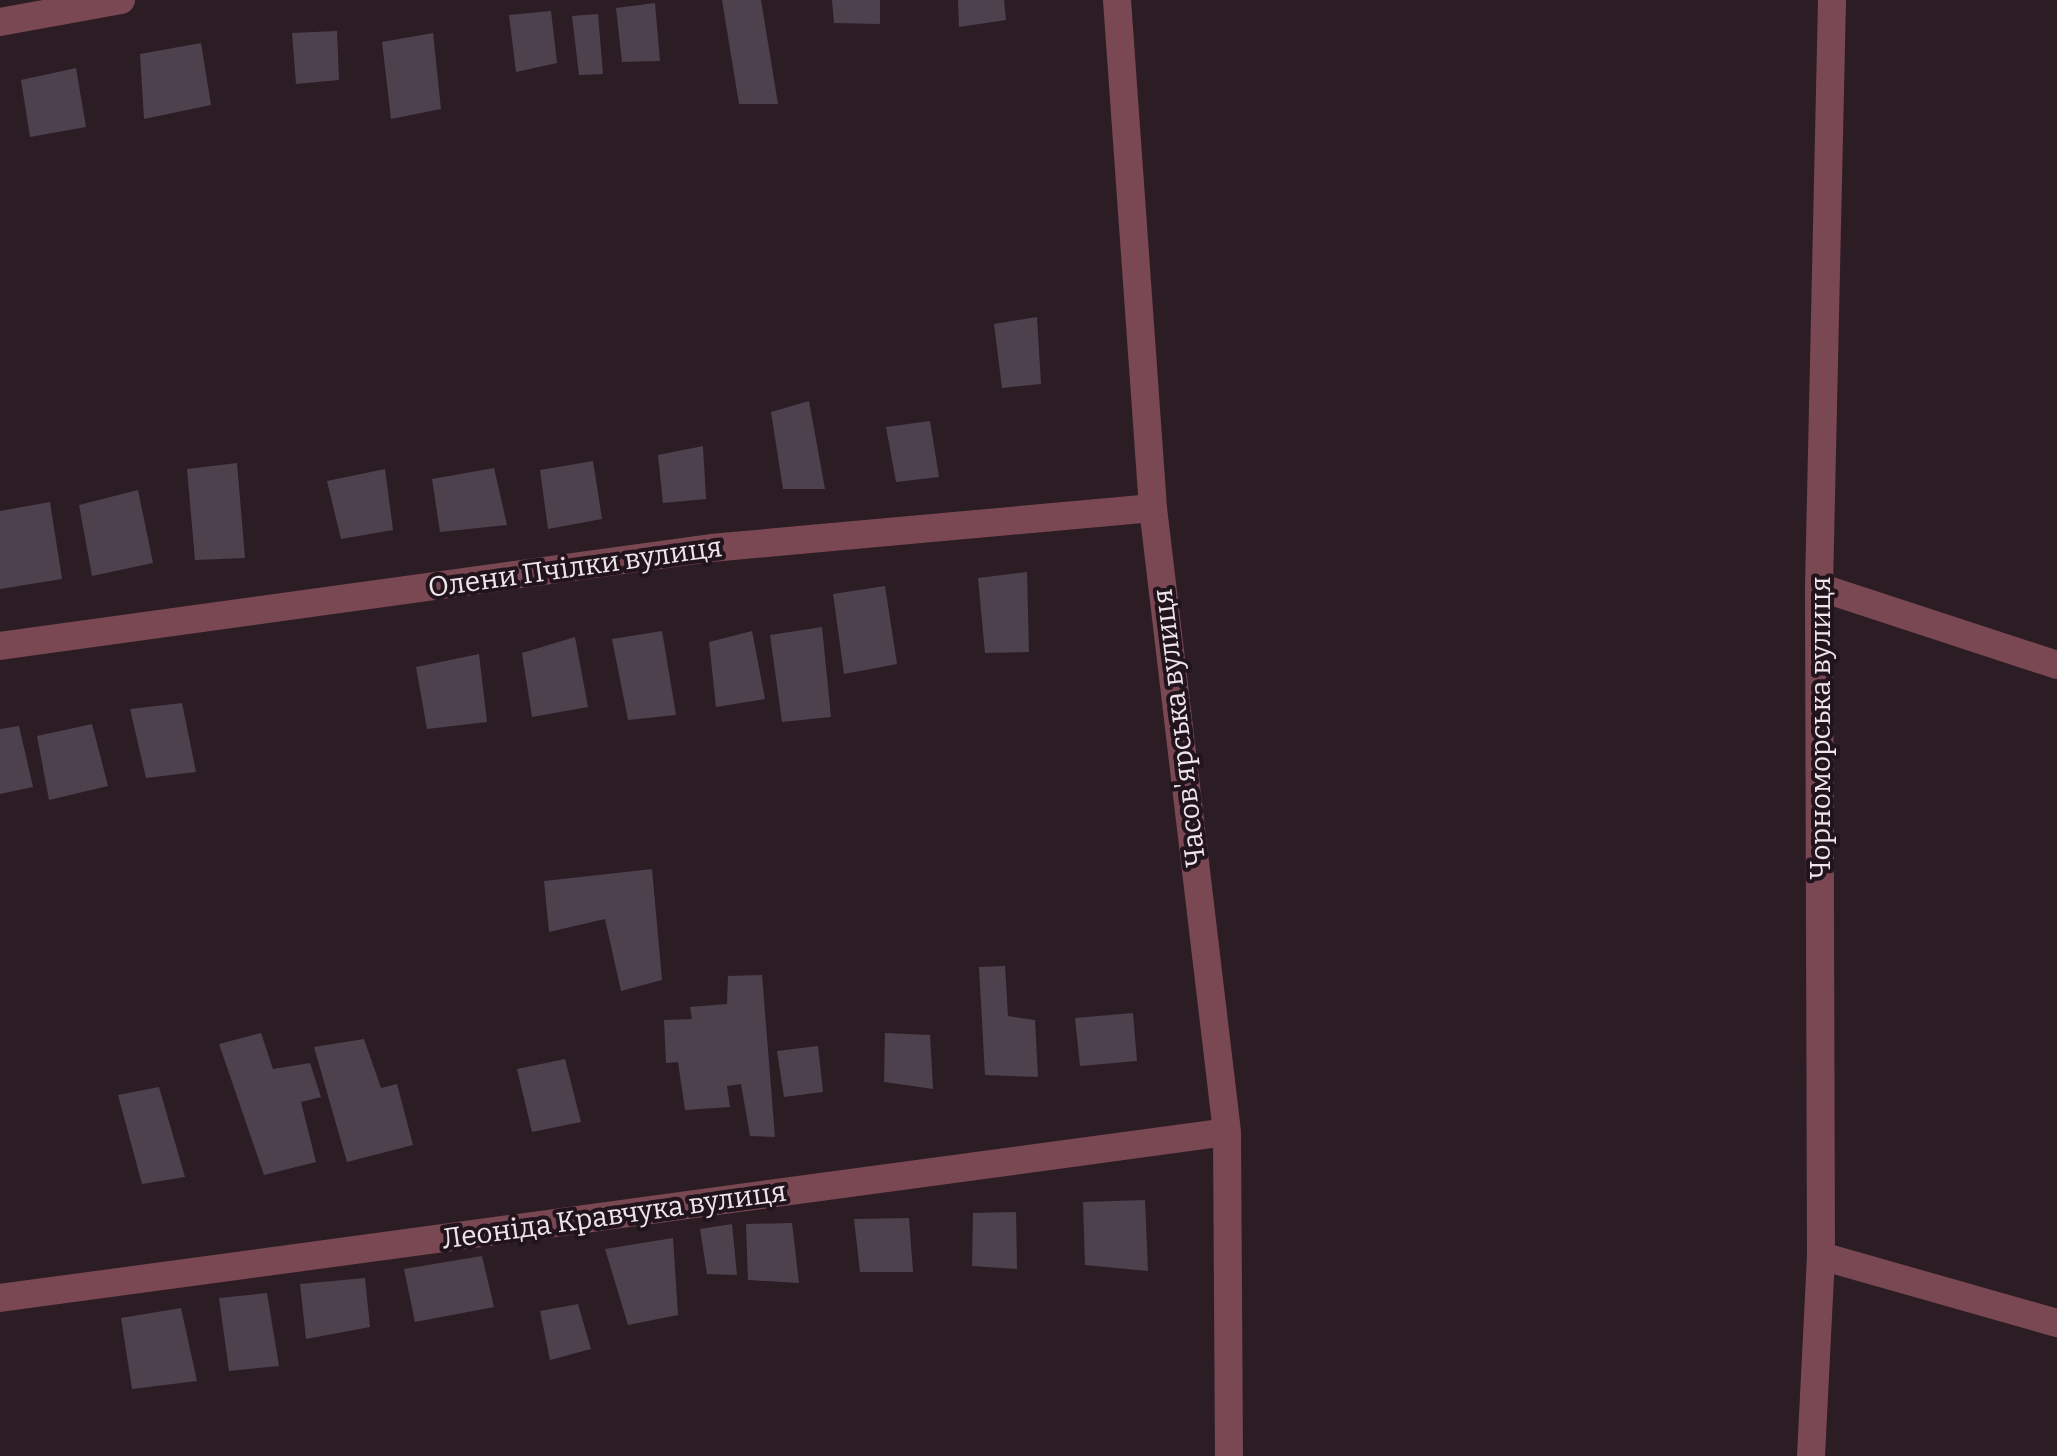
<svg xmlns="http://www.w3.org/2000/svg" width="2057" height="1456" viewBox="0 0 2057 1456" font-family="Bitter,serif">
  <style>
    .building { fill: #4d414e }
    .lines { fill: none; stroke-linecap: round; stroke-linejoin: round }
    .minor { stroke: #7a4852; stroke-width: 28 }
    .labels { text-anchor: middle; dominant-baseline: central; stroke-width: 8; stroke-linejoin: round; paint-order: stroke }
    .street-label { font-size: 28px; fill: #eee4e9; stroke: #22141c }
  </style>
  <rect width="100%" height="100%" fill="#2c1d25"/>
  <path class="building" d="M 722,0 L 761,0 L 778,104 L 739,104 Z
    M 832,0 L 880,0 L 880,24 L 834,23 Z
    M 958,0 L 1004,0 L 1006,20 L 959,27 Z
    M 655,3 L 660,61 L 622,62 L 616,8 Z
    M 551,11 L 557,63 L 516,72 L 509,15 Z
    M 598,14 L 603,74 L 579,75 L 572,16 Z
    M 337,31 L 339,80 L 296,84 L 292,33 Z
    M 433,33 L 441,109 L 391,119 L 382,42 Z
    M 201,43 L 211,105 L 144,119 L 140,54 Z
    M 76,68 L 86,127 L 30,137 L 21,80 Z
    M 1037,317 L 1041,384 L 1002,388 L 994,324 Z
    M 809,401 L 825,489 L 783,489 L 771,412 Z
    M 930,421 L 939,477 L 896,482 L 886,427 Z
    M 703,446 L 706,499 L 663,503 L 658,455 Z
    M 593,461 L 602,519 L 548,529 L 540,470 Z
    M 237,463 L 245,558 L 195,560 L 187,469 Z
    M 494,468 L 507,525 L 440,532 L 432,479 Z
    M 385,469 L 393,530 L 341,539 L 327,481 Z
    M 138,490 L 153,563 L 92,576 L 79,505 Z
    M 50,502 L 62,579 L 0,589 L 0,511 Z
    M 1027,572 L 1029,652 L 985,653 L 978,578 Z
    M 885,586 L 897,664 L 844,674 L 833,594 Z
    M 822,627 L 831,717 L 782,722 L 770,635 Z
    M 662,631 L 676,715 L 628,720 L 612,639 Z
    M 752,631 L 765,699 L 716,707 L 709,642 Z
    M 575,637 L 588,707 L 532,717 L 522,653 Z
    M 479,654 L 487,722 L 427,729 L 416,667 Z
    M 182,703 L 196,772 L 146,778 L 130,709 Z
    M 92,724 L 108,786 L 49,800 L 37,736 Z
    M 19,726 L 33,787 L 0,794 L 0,729 Z
    M 652,869 L 662,980 L 621,991 L 605,919 L 549,932 L 544,881 Z
    M 1005,966 L 1008,1016 L 1035,1020 L 1038,1077 L 985,1075 L 979,967 Z
    M 762,975 L 775,1137 L 750,1136 L 741,1084 L 727,1086 L 730,1107 L 685,1110 L 678,1062 L 666,1063 L 664,1020 L 692,1019 L 690,1007 L 727,1004 L 728,976 Z
    M 1133,1013 L 1137,1061 L 1080,1066 L 1075,1018 Z
    M 261,1033 L 273,1069 L 310,1063 L 321,1097 L 301,1102 L 316,1162 L 264,1175 L 219,1044 Z
    M 885,1033 L 930,1035 L 933,1089 L 884,1082 Z
    M 364,1039 L 381,1088 L 397,1084 L 413,1145 L 347,1162 L 314,1047 Z
    M 818,1046 L 823,1092 L 784,1097 L 777,1051 Z
    M 565,1059 L 581,1122 L 532,1132 L 517,1069 Z
    M 159,1087 L 185,1177 L 142,1184 L 118,1095 Z
    M 1145,1200 L 1148,1271 L 1085,1265 L 1083,1202 Z
    M 1016,1212 L 1017,1269 L 972,1266 L 973,1213 Z
    M 909,1218 L 913,1272 L 860,1272 L 854,1219 Z
    M 792,1223 L 799,1283 L 748,1280 L 746,1224 Z
    M 732,1224 L 737,1275 L 707,1274 L 700,1229 Z
    M 673,1238 L 678,1315 L 628,1325 L 605,1249 Z
    M 482,1256 L 494,1307 L 415,1322 L 404,1269 Z
    M 365,1278 L 370,1327 L 306,1339 L 300,1284 Z
    M 267,1293 L 279,1366 L 229,1371 L 219,1298 Z
    M 578,1304 L 591,1349 L 550,1360 L 540,1311 Z
    M 181,1308 L 197,1381 L 132,1389 L 121,1318 Z"/>
  <g class="lines">
    <path class="minor" d="M 1117,0 L 1153,508 L 1227,1132 L 1229,1456
      M 0,22 L 121,0
      M 1819,587 L 2057,665
      M 0,646 L 711,548 L 1153,508
      M 1821,1256 L 2057,1323
      M 0,1298 L 1227,1132
      M 1811,1456 L 1821,1256 L 1819,587 L 1832,0"/>
  </g>
  <g class="labels">
    <g class="street-label">
      <text transform="translate(575 567) rotate(-8)">Олени Пчілки вулиця</text>
      <text transform="translate(1179 728) rotate(-97)">Часов'ярська вулиця</text>
      <text transform="translate(1820 728) rotate(-90)">Чорноморська вулиця</text>
      <text transform="translate(614 1215) rotate(-8)">Леоніда Кравчука вулиця</text>
    </g>
  </g>
</svg>
